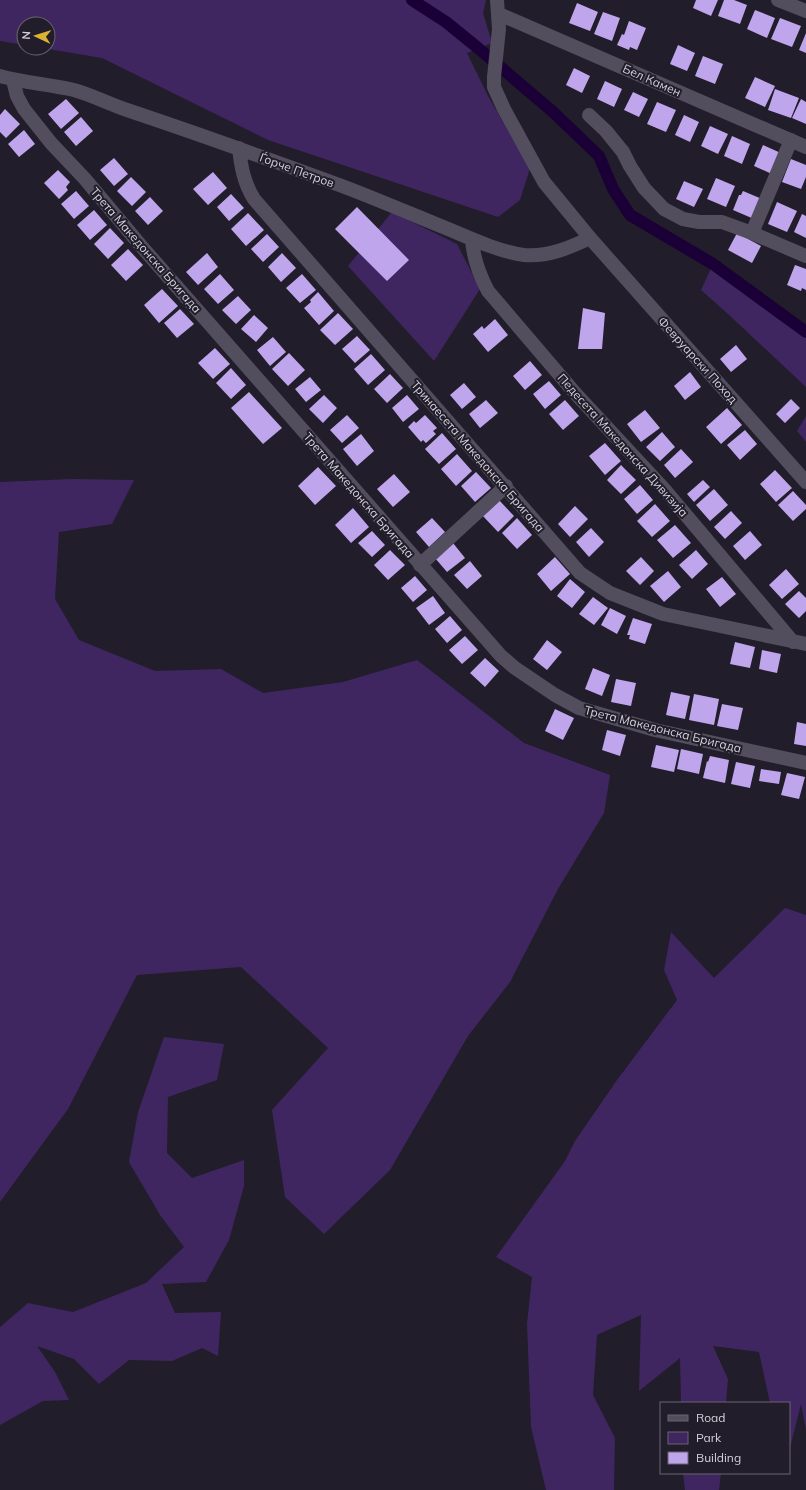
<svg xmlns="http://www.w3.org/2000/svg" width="806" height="1490" viewBox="0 0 806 1490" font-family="Mulish,sans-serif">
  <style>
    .green { fill: #3f2661 }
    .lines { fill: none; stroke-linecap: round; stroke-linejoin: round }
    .canal { stroke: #1a0036; stroke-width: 12 }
    .building { fill: #bfa5ec }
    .minor { stroke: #534e5d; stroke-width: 14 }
    .labels { text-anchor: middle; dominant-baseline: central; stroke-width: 4; stroke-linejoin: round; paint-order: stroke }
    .street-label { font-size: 12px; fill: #d4d2da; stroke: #211d2a }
  </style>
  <rect width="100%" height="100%" fill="#211d2a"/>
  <path class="green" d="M 0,0 L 486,0 L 483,13 L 492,43 L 467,53 L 488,96 L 530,168 L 520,200 L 498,217 L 268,140 L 102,58 L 42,48 L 48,48 L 48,24 L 24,24 L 24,45 L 0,41 Z
    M 392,212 L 457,244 L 480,289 L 434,361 L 348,266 Z
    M 713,264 L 806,329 L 806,387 L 728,314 L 701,290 Z
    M 806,416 L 806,442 L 797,431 Z
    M 72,479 L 134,480 L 112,524 L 59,532 L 55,599 L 79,640 L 155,671 L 221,669 L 263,693 L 343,682 L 417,660 L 524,743 L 610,775 L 604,813 L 558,889 L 510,982 L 468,1036 L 390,1170 L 324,1234 L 285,1197 L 272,1110 L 328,1048 L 241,967 L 137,975 L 68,1109 L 0,1202 L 0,482 Z
    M 785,908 L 806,915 L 806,1430 L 801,1404 L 789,1452 L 789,1403 L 770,1403 L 759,1352 L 713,1346 L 728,1379 L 726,1403 L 681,1403 L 680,1358 L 639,1391 L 641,1315 L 597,1335 L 593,1395 L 615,1438 L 614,1490 L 546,1490 L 531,1427 L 527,1324 L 532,1277 L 496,1257 L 565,1161 L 575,1141 L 617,1080 L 677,1000 L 664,970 L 671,932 L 714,978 Z
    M 164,1037 L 224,1044 L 217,1080 L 168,1097 L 167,1153 L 192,1178 L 244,1160 L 244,1186 L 229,1240 L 206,1282 L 162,1284 L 175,1313 L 221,1312 L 218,1356 L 202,1348 L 172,1361 L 129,1360 L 99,1384 L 74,1359 L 37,1346 L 55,1372 L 69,1400 L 43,1401 L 0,1425 L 0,1327 L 28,1303 L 73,1312 L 146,1283 L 184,1247 L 160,1215 L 129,1162 L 138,1112 Z
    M 683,1473 L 721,1473 L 719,1490 L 685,1490 Z"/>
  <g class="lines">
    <path class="canal" d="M 412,0 L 446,22 L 478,48 L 552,111 L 599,156 L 613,189 L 630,215 L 713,264 L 806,332"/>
  </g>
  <path class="building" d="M 696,0 L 718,0 L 711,16 L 693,8 Z
    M 724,0 L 734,0 L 747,5 L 740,24 L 718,16 Z
    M 577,3 L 598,12 L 590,31 L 569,23 Z
    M 755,10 L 775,18 L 767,38 L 747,29 Z
    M 603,12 L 620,18 L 612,41 L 594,34 Z
    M 780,18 L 801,26 L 792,47 L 771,39 Z
    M 629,21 L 646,28 L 637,50 L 630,47 L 629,50 L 617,45 L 622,34 L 624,35 Z
    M 806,33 L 806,53 L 799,50 Z
    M 678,45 L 695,53 L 687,71 L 670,64 Z
    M 703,56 L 723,64 L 715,84 L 695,76 Z
    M 574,68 L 590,76 L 582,93 L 566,85 Z
    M 755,77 L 775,86 L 765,107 L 745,98 Z
    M 605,81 L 622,89 L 614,107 L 597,99 Z
    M 775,89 L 799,98 L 791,118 L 768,110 Z
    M 633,92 L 648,99 L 639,117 L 624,110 Z
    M 66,99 L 79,113 L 61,129 L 48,114 Z
    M 801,99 L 806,102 L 806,124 L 792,118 Z
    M 657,102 L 676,110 L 666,132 L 647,124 Z
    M 5,109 L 20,124 L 6,138 L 0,132 L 0,115 Z
    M 684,115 L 699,122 L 690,142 L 675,135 Z
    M 81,117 L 93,131 L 76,146 L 64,132 Z
    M 710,126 L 728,134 L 718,154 L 701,146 Z
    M 24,130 L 35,144 L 19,157 L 8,144 Z
    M 732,136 L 750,144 L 742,164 L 724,156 Z
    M 763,145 L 783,154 L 774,175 L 754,166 Z
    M 114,158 L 128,174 L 114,186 L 100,170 Z
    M 791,159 L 806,165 L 806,177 L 801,189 L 782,182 Z
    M 58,170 L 70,182 L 66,187 L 68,190 L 59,199 L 44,183 Z
    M 213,172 L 227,188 L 208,205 L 193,189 Z
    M 131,177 L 146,192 L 132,206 L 117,191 Z
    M 716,178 L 735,186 L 726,207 L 707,199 Z
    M 684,181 L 703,189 L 694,207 L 676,199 Z
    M 76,191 L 89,206 L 74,219 L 61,204 Z
    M 743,191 L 762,199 L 754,219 L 733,210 L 739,195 L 741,195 Z
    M 231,194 L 244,208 L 229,221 L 217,207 Z
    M 150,197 L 163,211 L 148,225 L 135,211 Z
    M 777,202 L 797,211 L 787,232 L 768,224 Z
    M 357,207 L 409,260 L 387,281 L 335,229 Z
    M 94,210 L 107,225 L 90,240 L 77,225 Z
    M 248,213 L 264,230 L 246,246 L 231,229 Z
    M 802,214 L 806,216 L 806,238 L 794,232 Z
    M 110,228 L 124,243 L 108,259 L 94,244 Z
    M 737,233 L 761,246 L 752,263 L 728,250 Z
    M 267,234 L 279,247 L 263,262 L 251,249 Z
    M 128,249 L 143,265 L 126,281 L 111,265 Z
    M 207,253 L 218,267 L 198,285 L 186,272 Z
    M 282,253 L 296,268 L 281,282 L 268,267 Z
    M 795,265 L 806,269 L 806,290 L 802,288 L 801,291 L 787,285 Z
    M 220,274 L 234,290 L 218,304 L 204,289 Z
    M 302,274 L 316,290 L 300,303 L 286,288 Z
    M 162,289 L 178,306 L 159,323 L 144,305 Z
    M 318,292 L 334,311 L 319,325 L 304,308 L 311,302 L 310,300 Z
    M 238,296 L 251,310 L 236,324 L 222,310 Z
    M 583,308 L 605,313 L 602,349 L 578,349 Z
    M 180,309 L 194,324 L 177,338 L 164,323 Z
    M 338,313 L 353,329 L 335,345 L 320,330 Z
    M 254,315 L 268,328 L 256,342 L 241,329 Z
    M 495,319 L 508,335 L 488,352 L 473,334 L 482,326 L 484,329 Z
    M 357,336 L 370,350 L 355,363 L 342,349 Z
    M 273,337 L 286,352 L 270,366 L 257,350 Z
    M 736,345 L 747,359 L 731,372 L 720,359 Z
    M 215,348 L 230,364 L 213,379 L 198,363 Z
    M 289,353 L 305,370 L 288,386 L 272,369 Z
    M 371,354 L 385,370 L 368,385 L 354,369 Z
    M 530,361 L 542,375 L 525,390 L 513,376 Z
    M 231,368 L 246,385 L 231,399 L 216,383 Z
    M 690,372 L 701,387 L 685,400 L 674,386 Z
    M 390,374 L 403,388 L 387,403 L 374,389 Z
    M 310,377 L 321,390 L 306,402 L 295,389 Z
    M 549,381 L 561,395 L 545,409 L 533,394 Z
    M 464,383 L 476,397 L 462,409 L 450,395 Z
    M 249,392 L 282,428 L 263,444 L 231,408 Z
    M 324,395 L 337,408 L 323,423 L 309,409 Z
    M 407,395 L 419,409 L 403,422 L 392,408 Z
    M 791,399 L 800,408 L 785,423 L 776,414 Z
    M 486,400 L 498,413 L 480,428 L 469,414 Z
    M 565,400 L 579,416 L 563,430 L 549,414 Z
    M 727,408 L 742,425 L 721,444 L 706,427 Z
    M 645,410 L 660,428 L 641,442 L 627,424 Z
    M 347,415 L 359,428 L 342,443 L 330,430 Z
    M 425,415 L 437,428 L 433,431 L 436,434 L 426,443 L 423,440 L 421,442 L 408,427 L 414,421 L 416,423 Z
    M 745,430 L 757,444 L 740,460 L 727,445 Z
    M 662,432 L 675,447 L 660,461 L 646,447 Z
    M 442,433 L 456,449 L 439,464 L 425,449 Z
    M 361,434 L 374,451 L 357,466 L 343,449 Z
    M 605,443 L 621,461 L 605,475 L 589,456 Z
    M 681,449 L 693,462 L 675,478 L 664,465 Z
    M 457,454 L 472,471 L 456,486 L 441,469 Z
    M 621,465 L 636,480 L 621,494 L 607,480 Z
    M 318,467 L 336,486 L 315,505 L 298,486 Z
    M 775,470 L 792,488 L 776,502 L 760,484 Z
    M 476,472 L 491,488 L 475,502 L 461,486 Z
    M 394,474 L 410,492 L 393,507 L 377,489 Z
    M 703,480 L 710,487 L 694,502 L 687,494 Z
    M 640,485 L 653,500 L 637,514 L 624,499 Z
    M 714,489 L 728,505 L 710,521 L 696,505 Z
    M 793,491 L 806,505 L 806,509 L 793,521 L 778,505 Z
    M 498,499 L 514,516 L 498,532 L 482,515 Z
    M 655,504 L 670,521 L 652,537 L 637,521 Z
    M 575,506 L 588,519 L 570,537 L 558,524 Z
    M 353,508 L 369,527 L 351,543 L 335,525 Z
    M 731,511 L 742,523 L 725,539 L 714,527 Z
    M 432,518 L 445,532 L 429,547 L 416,532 Z
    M 517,518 L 532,535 L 517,549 L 502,533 Z
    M 675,525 L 691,543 L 673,558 L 657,540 Z
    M 591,528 L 604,542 L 589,557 L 576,542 Z
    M 372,531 L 385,545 L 372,557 L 358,543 Z
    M 750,531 L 762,545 L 745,560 L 733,546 Z
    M 453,543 L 465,558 L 447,572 L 435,558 Z
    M 390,550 L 405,565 L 388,580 L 374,565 Z
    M 696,550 L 708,564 L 692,579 L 679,565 Z
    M 555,557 L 570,574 L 551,591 L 537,574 Z
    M 641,557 L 654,571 L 640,585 L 626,571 Z
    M 470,561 L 482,576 L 467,589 L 454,575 Z
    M 786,569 L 799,584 L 782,599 L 769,585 Z
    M 668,571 L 681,587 L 664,602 L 650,586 Z
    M 415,576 L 427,590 L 413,602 L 401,588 Z
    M 722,577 L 736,594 L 720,607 L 706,589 Z
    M 570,579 L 585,592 L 572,608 L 557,596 Z
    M 799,591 L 806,598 L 806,611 L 799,618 L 785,604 Z
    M 433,596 L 445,613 L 429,625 L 416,608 Z
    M 593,597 L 608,608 L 594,625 L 579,614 Z
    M 610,608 L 626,616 L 617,634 L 601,625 Z
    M 450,616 L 462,630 L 447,643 L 435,629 Z
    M 633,618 L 652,624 L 645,644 L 629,639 L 630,635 L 627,635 Z
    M 465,636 L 478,650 L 462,664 L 449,650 Z
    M 547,640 L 562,652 L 547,670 L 533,659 Z
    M 735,642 L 755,647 L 750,668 L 730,664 Z
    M 762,650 L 781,654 L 777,673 L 759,669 Z
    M 485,658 L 499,671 L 485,687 L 470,673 Z
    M 593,668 L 610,675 L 602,696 L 585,689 Z
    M 616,679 L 636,683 L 631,706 L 611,702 Z
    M 671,692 L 690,696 L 685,719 L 666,715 Z
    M 694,694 L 719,699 L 714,725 L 689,720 Z
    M 722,704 L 743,708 L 738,730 L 717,726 Z
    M 555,709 L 574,718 L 563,740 L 545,731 Z
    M 797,722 L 806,724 L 806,746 L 794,744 Z
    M 607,730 L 626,735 L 620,756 L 602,750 Z
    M 656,745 L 679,750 L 674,772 L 651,767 Z
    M 681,749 L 703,754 L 699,774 L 677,769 Z
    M 710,756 L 729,760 L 725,783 L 703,778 L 707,761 L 708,762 Z
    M 736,762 L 755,766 L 750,788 L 731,784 Z
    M 761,769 L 781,772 L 779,784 L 759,781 Z
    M 787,773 L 805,777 L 799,799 L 781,795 Z"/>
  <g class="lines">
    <path class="minor" d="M 497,0 L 499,29 L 494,77 L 494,87 L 504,109 L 544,182 L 590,238 L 806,482
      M 778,0 L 806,11
      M 499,14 L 806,147
      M 0,76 C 24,83 49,84 74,90 C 92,95 109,104 127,110 C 199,134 271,160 342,186 C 379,200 416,216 453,231 C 474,240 501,252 524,255 C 548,257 569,248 590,238
      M 13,80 L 17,96 L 24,109 L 51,143 L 85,179 L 142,247 L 501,656 L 515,668 L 555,695 L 579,708 L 655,730 L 806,763
      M 589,115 L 606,131 L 623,152 L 630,166 L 644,188 L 664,209 L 683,219 L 699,222 L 722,222 L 752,233 L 806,256
      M 239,148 C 241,167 244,183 254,199 L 580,573 L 610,593 L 663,614 L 806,644
      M 752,233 L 791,140
      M 472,239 C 473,258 479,274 488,291 L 575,393 L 664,489 L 793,642
      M 420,565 L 506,486"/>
  </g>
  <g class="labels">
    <g class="street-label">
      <text transform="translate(652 80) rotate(24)">Бел Камен</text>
      <text transform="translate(297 170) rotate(20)">Ѓорче Петров</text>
      <text transform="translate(146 250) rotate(49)">Трета Македонска Бригада</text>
      <text transform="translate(698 360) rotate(48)">Февруарски Поход</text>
      <text transform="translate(623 445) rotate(48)">Педесета Македонска Дивизија</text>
      <text transform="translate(478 456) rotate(49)">Тринаесета Македонска Бригада</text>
      <text transform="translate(359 495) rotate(49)">Трета Македонска Бригада</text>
      <text transform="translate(663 729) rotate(14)">Трета Македонска Бригада</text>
    </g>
  </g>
  <rect x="660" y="1402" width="130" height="72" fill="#211d2a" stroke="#696570"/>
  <rect x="668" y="1415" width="20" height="6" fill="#534e5d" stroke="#696570"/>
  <text x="696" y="1422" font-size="12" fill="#d4d2da">Road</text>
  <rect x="668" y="1432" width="20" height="12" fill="#3f2661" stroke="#696570"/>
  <text x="696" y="1442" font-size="12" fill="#d4d2da">Park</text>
  <rect x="668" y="1452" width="20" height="12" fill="#bfa5ec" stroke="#696570"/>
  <text x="696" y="1462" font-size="12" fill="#d4d2da">Building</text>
  <g transform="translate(36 36) rotate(274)"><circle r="19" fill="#211d2a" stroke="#696570"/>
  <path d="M0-3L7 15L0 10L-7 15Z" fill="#dab333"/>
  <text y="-6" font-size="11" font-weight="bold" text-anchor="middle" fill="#d4d2da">N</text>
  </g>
</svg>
